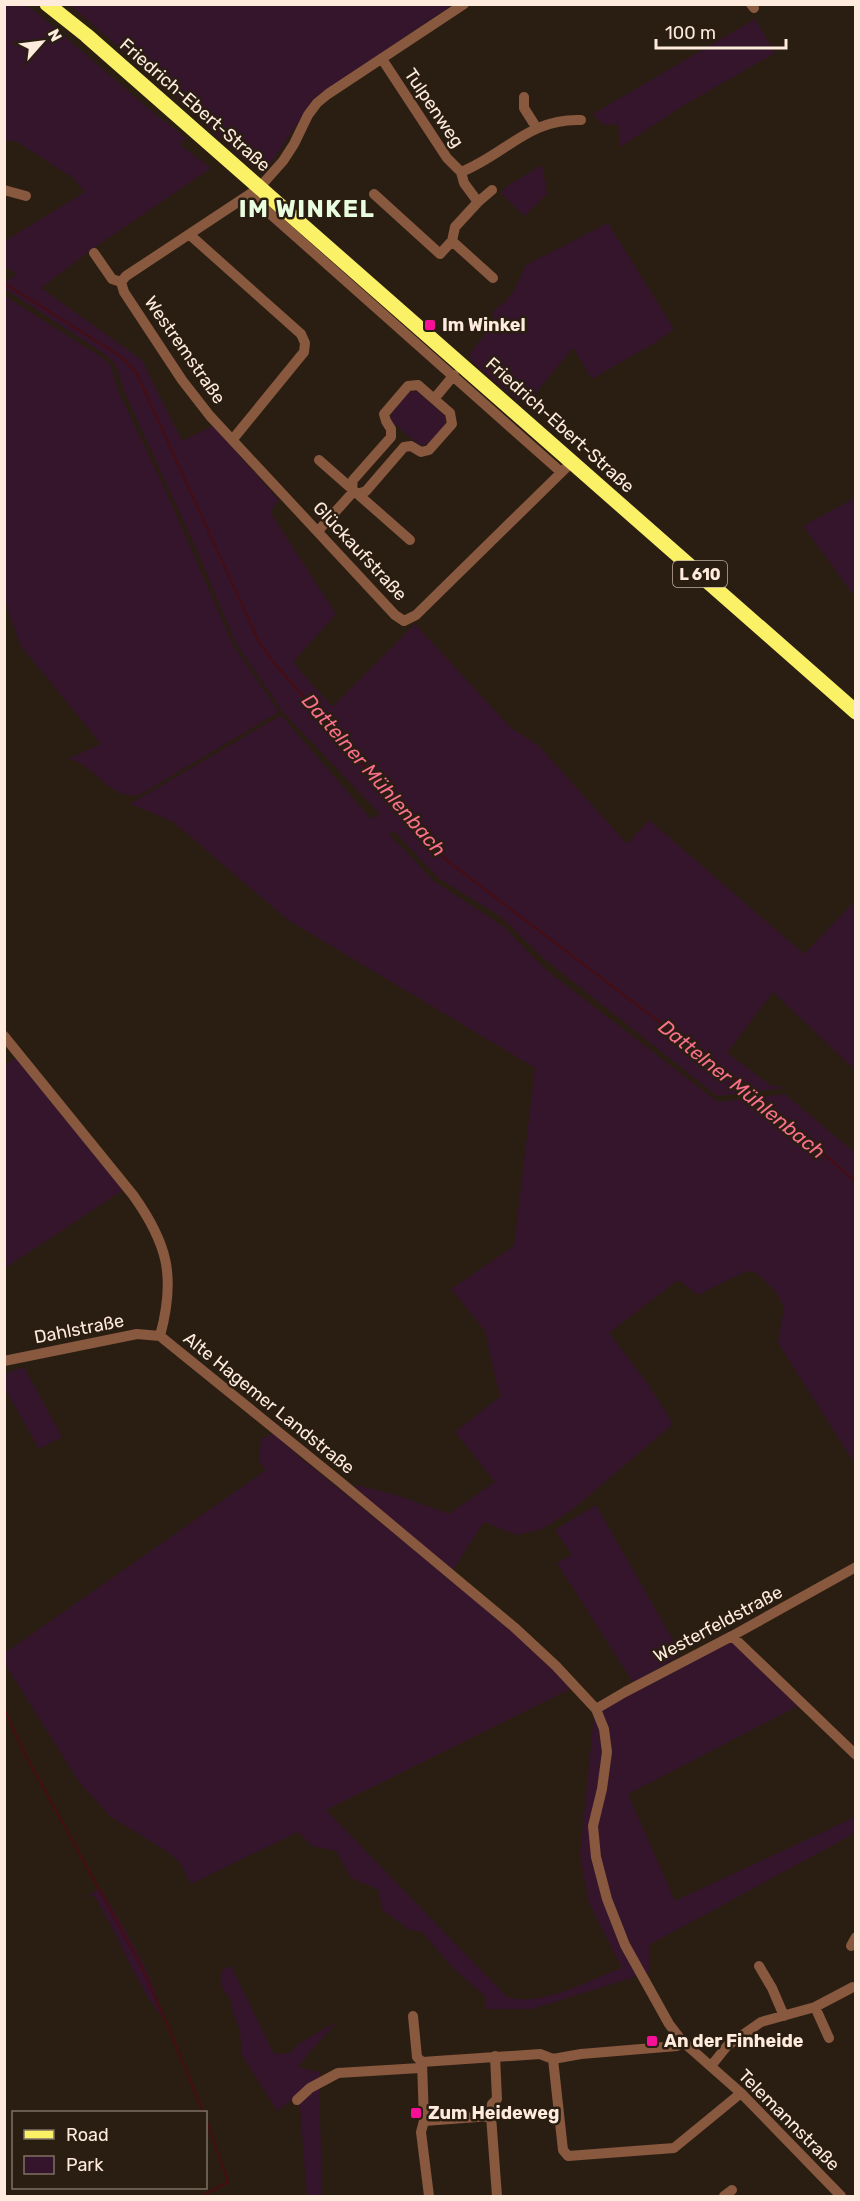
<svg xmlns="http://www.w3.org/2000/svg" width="860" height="2201" viewBox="0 0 860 2201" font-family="Rubik,sans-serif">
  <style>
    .green { fill: #34152c }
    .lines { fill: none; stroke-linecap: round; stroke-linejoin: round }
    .stream { stroke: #480d10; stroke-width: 2 }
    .minor { stroke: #88583f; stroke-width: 10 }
    .primary { stroke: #faf167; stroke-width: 15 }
    .poi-dot { fill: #f70f97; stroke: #2a1e12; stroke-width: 2 }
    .labels { text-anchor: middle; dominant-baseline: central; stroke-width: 5; stroke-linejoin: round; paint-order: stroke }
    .shield { fill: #2a1e12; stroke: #beaea0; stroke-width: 1.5 }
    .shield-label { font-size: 16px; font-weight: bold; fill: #feebdd }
    .street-label { font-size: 18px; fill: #feebdd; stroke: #2a1e12 }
    .poi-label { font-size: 18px; font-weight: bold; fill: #feebdd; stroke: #2a1e12; text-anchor: start }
    .water-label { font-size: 20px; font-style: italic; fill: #fa6e8e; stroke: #2a1e12 }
    .district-label { font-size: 24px; font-weight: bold; letter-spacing: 1.5px; fill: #e9fedf; stroke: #2a1e12 }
  </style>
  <rect width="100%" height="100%" fill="#2a1e12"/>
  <path class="green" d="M 5,5 L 24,5 L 35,11 L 156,115 L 186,138 L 180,145 L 211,168 L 88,252 L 41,288 L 142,360 L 182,441 L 213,426 L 279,500 L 270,512 L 336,614 L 293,662 L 332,707 L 415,624 L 511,728 L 539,746 L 627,844 L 649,820 L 804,954 L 855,901 L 855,1070 L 773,992 L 727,1053 L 770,1085 L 787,1088 L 717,1096 L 542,957 L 500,916 L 438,878 L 394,831 L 389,834 L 434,881 L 504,927 L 545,969 L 718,1102 L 785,1094 L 855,1153 L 855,1464 L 778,1343 L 784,1308 L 776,1292 L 757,1273 L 747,1271 L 698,1295 L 678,1280 L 609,1333 L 648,1384 L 673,1424 L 573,1509 L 542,1529 L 517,1535 L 484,1522 L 452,1571 L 353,1489 L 356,1485 L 396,1495 L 449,1514 L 495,1482 L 455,1432 L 501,1396 L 496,1381 L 485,1331 L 451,1289 L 514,1246 L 535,1068 L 288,920 L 172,821 L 130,804 L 281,715 L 371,819 L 380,814 L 283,712 L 235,642 L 198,553 L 124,391 L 115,364 L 107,356 L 5,289 L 5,282 L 17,274 L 8,268 L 5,270 L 5,241 L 85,192 L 73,178 L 16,141 L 5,140 Z
    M 70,5 L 452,5 L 313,99 L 270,165 C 261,170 257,169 249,164 L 203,123 L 190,108 Z
    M 755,19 L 775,53 L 686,104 L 620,147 L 618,124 L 604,125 L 593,114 Z
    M 542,165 L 547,194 L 524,216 L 501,193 L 507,186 Z
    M 608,223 L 674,329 L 656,342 L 592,379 L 573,348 L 533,396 L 525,401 L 517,400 L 471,361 L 470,353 L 496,321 L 493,317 L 493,311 L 506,301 L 515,289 L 526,265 Z
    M 5,296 L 104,359 L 111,366 L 118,391 L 165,489 L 233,645 L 279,712 L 141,794 C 111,804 95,763 68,759 L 101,744 L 20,645 L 5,601 Z
    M 417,391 L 445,416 L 446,424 L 427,445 L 419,445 L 391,421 L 391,413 L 409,392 Z
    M 855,498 L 855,597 L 803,526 Z
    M 17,1057 L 123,1190 L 5,1268 L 5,1065 Z
    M 24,1367 L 62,1437 L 39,1449 L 5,1389 L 5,1374 Z
    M 274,1433 C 299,1459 326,1478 354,1501 C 427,1561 506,1619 572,1688 L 326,1810 L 507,1997 C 541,2008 590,1979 622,1968 L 589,1903 L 580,1855 L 594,1716 L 613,1704 L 732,1640 L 798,1706 L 628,1794 L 675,1901 L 855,1817 L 855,1833 L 649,1945 L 650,1972 L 532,2009 L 485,2009 L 485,1996 L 453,1968 L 422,1932 L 410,1930 L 382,1910 L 379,1890 L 351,1878 L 336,1851 L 312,1846 L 298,1832 L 191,1884 L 180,1863 L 168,1852 L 111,1817 L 79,1782 L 5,1664 L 5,1653 L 266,1470 L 259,1461 L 261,1439 Z
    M 596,1505 L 681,1654 L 634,1684 L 557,1563 L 572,1555 L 555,1530 Z
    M 100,1888 C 121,1923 156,1977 162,2017 C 142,1991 129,1963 115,1934 C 109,1921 101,1909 95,1896 L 86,1897 Z
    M 231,1966 L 274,2054 L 290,2053 L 300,2043 L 338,2021 L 309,2053 L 298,2067 L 319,2072 L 322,2196 L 307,2196 L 299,2094 L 277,2111 L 242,2055 L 240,2030 L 233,2013 L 231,2000 L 221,1986 L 222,1970 Z"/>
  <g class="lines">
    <path class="stream" d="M 4,283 L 120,356 L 136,372 L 259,642 L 274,663 L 445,859 L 754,1094 L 856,1182
      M 4,1709 L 25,1754 L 140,1964 L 168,2026 L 203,2112
      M 202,2196 L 228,2182 L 206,2119"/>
    <path class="minor" d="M 751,4 L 754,8
      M 524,97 L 524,108 L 536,127
      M 461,172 C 506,154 529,118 581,120
      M 4,190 L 26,196
      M 374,194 L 440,254 L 452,241 L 455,227 L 478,202 L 464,183 L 461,172 L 447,158 L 382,59
      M 249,195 L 561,472
      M 478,202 L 492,190
      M 190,235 L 301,334 L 305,343 L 304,352 L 233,439
      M 452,241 L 493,278
      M 94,253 L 112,279 L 121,282
      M 121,282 L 124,292 L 182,380 L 210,416 L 395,615 L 404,621 L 416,615 L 572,462
      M 121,282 L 126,276 L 259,188 L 283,161 L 294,144 L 308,115 L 317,103 L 328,94 L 464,4
      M 434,399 L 454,375
      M 319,460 L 410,540
      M 352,488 L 353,480 L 391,437 L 391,429 L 386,421 L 384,414 L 408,386 L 418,385 L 450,413 L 452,424 L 429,450 L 421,452 L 411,446 L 404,447 L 366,491 L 358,494
      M 318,531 L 354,491
      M 4,1036 L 133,1195 C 168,1244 176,1277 160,1336
      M 160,1336 L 339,1481 L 514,1627 L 556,1666 L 596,1709 L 604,1729 L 607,1752 L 602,1789 L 593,1826 L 596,1857 L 607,1899 L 625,1945 L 669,2024 L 682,2041 L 741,2093 L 841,2196
      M 4,1361 L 137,1334 L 160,1336
      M 732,1636 L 856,1755
      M 596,1709 L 625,1692 L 732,1636 L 856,1567
      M 851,1946 L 856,1937
      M 759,1966 L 772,1988 L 784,2016
      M 815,2007 L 829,2038
      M 413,2016 L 417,2057 L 422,2062 L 424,2121 L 421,2132 L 429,2196
      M 553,2059 L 563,2150 L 568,2156 L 674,2148 L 741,2093
      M 422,2062 L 540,2054 L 553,2059 L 581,2054 L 677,2046 L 682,2041
      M 711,2066 L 727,2046 L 761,2022 L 815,2007 L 853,1987
      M 297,2100 L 310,2088 L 338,2073 L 420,2068
      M 491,2116 L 497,2196
      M 424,2121 L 491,2116 L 492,2104 L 497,2099 L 495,2056
      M 724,2196 L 732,2190"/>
    <path class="primary" d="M 47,4 L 86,35 L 856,712"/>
  </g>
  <g class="poi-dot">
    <rect x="424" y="319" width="12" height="12" rx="3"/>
    <rect x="646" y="2035" width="12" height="12" rx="3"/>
    <rect x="410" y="2107" width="12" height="12" rx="3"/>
  </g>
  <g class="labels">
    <rect class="shield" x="673" y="561" width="54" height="26" rx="4.5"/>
    <g class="shield-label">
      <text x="700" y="574">L 610</text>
    </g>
    <g class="street-label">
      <text transform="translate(195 105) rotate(41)">Friedrich-Ebert-Straße</text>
      <text transform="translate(434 108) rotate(56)">Tulpenweg</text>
      <text transform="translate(185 350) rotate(55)">Westremstraße</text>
      <text transform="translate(560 425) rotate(42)">Friedrich-Ebert-Straße</text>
      <text transform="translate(360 551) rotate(47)">Glückaufstraße</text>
      <text transform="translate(79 1329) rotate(-11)">Dahlstraße</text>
      <text transform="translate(269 1403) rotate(39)">Alte Hagemer Landstraße</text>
      <text transform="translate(718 1624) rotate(-28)">Westerfeldstraße</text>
      <text transform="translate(789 2120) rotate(45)">Telemannstraße</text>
    </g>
    <g class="poi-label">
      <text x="442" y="325">Im Winkel</text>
      <text x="664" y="2041">An der Finheide</text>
      <text x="428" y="2113">Zum Heideweg</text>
    </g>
    <g class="water-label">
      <text transform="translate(374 775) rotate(49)">Dattelner Mühlenbach</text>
      <text transform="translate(742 1089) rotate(39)">Dattelner Mühlenbach</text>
    </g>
    <g class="district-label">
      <text x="307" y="209">IM WINKEL</text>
    </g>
  </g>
  <rect width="860" height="2201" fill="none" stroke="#feebdd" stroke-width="12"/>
  <rect x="12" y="2111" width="195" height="78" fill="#2a1e12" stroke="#7f7063" stroke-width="1.5"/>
  <rect x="24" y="2130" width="30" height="9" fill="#faf167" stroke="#7f7063" stroke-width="1.5"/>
  <text x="66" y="2141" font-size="18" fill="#feebdd">Road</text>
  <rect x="24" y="2156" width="30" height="18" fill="#34152c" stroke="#7f7063" stroke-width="1.5"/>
  <text x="66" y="2171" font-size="18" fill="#feebdd">Park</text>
  <g transform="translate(42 42) rotate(62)" stroke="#2a1e12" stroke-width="4.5" paint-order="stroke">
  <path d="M0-4.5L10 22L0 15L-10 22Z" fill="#feebdd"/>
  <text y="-9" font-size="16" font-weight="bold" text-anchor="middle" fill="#feebdd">N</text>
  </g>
  <path d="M656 39v9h130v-9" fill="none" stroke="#feebdd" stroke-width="3"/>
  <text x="665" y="39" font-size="18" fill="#feebdd" stroke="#2a1e12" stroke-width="4.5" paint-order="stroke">100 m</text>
</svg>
